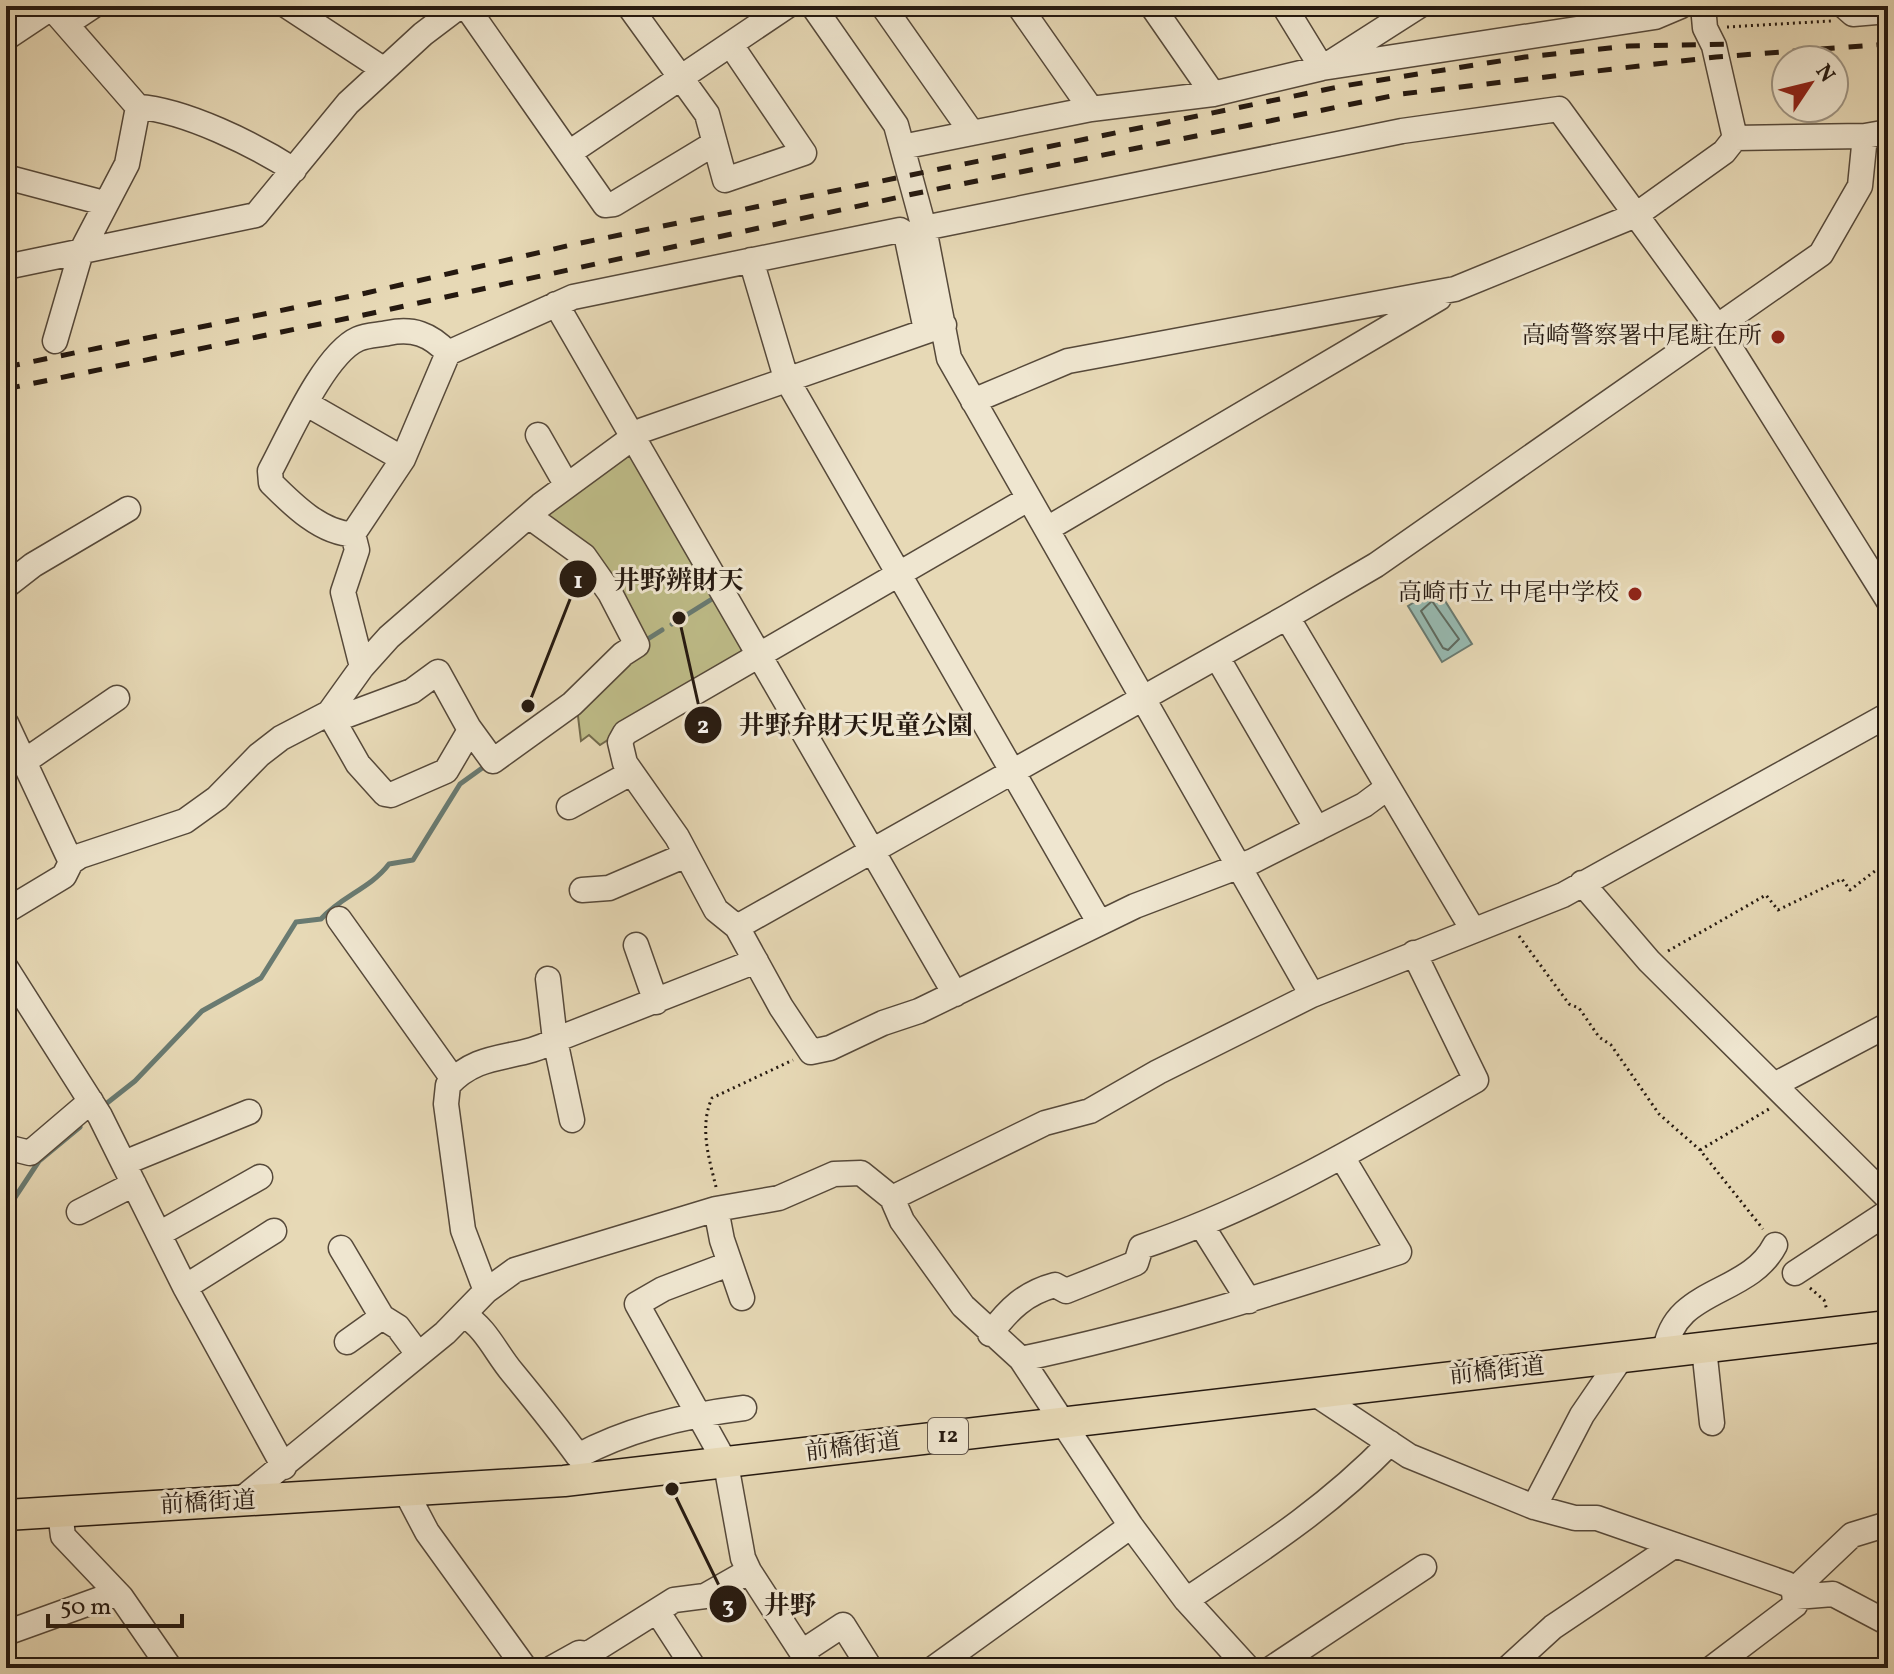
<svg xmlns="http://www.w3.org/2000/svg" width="1894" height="1674" viewBox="0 0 1894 1674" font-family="Vollkorn,'Noto Serif JP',serif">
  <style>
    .green { fill: #bebc88; stroke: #726a4c; stroke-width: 2 }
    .water { fill: #97bab1; stroke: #697a71; stroke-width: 2 }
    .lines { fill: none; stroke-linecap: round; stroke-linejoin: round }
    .shore { stroke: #5e6a60; stroke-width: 2 }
    .stream { stroke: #697a71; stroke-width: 5 }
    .minor-casing { stroke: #56493a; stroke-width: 27 }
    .major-casing { stroke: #251910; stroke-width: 33 }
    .path { stroke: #251910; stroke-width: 3; stroke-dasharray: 2 4; stroke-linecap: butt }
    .minor { stroke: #efe6d0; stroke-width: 24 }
    .major { stroke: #e7d9b6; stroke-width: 30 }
    .rail { stroke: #251910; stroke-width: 5; stroke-dasharray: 14 14; stroke-linecap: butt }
    .poi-dot { fill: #8f2418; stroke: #efe6d0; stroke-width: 3 }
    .labels { text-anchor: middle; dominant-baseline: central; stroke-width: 6; stroke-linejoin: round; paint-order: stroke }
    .shield { fill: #efe6d0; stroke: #62564a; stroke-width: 2 }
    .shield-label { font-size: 22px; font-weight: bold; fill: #251910 }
    .poi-label { font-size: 24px; fill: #251910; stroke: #efe6d0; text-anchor: end }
    .street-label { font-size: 24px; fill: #251910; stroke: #efe6d0 }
    .leader { fill: none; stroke: #251910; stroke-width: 3 }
    .callout-dot { fill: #251910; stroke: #efe6d0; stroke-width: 3 }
    .mark-label { font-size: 24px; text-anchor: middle; font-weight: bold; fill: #fff }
    .callout-label { font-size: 26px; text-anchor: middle; font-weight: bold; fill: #251910; stroke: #efe6d0; stroke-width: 6; stroke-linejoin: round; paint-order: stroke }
  </style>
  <rect width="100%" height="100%" fill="#e7d9b6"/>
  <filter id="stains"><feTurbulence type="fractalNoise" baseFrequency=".0025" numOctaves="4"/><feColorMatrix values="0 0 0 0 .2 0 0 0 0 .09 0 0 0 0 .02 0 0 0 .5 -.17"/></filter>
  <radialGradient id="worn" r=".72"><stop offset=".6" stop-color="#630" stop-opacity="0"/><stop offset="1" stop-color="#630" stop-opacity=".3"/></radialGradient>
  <path class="green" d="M 625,454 L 634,454 L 744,644 L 739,655 L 600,745 L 589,735 L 581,741 L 577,708 L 643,648 L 549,520 L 546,512 Z"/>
  <path class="water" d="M 1437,588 L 1472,644 L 1442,662 L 1408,606 Z"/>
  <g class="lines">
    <path class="shore" d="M 1432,601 L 1459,639 L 1448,650 L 1443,648 L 1421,611 Z"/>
    <path class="stream" d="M 672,624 L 712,599
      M 643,642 L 662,630
      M 102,1107 L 135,1081 L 202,1011 L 261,978 L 296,922 L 321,919 C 341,896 370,889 389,864 L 413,860 L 460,784 L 485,766
      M 6,1211 L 39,1161 L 80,1127"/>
    <defs>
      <path id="minor" d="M 50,6 L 138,107 L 127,164 L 81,252 L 55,341
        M 287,6 L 383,69
        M 466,6 L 605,205 L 614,204 L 715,143
        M 629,6 L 707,114 L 725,180 L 804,153 L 731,45
        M 813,6 L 896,125 L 924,228 L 949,358 L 1312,995
        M 883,6 L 972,133
        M 1019,6 L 1091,109
        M 1152,6 L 1213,94
        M 1284,6 L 1322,68 L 1419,6
        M 1844,6 L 1853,14 L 1888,11
        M 66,24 L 93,6
        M 6,38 L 51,8
        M 138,107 C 185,110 255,145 294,170
        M 1735,138 L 1865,136 L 1888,132
        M 902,147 L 1091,109 L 1213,94 L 1322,68 L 1655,17 L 1681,6
        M 569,153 L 787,6
        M 6,177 L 104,203
        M 924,228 L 1402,131 L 1559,109 L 1716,325 L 1888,600
        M 751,260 L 786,378 L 1099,922
        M 6,267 L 256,215 L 348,103 L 423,34 L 460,6
        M 556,304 L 955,994
        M 448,353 C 430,334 413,328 388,333 C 379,335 367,335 358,339 C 324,354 288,438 270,471 L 271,483 C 292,504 322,534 353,534 L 403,459 L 448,353 L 573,297 L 900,230 L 906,234 L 926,330
        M 973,401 L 1068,361 L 1455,289 L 1636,215 L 1724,152 L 1735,138 L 1714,46 L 1705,28 L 1703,6
        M 307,404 L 403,459
        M 538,435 L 566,484
        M 1028,499 L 625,733 L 620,742 L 625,763 L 677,837 L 716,910 L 737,927 L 781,1007 L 811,1052 L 830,1048 L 883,1023 L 919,1011 L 1135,906 L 1253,861 L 1364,805 L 1387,788
        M 1047,529 L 1439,298
        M 353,534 L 357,550 L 343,592 L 362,667
        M 6,586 L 33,565 L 128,509
        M 1287,617 L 1473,930
        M 1217,657 L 1317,829
        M 329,713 L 358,764 L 385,794 L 391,795 L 446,771 L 470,730 L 438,672 L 412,691 L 334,720
        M 6,723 L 71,862
        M 469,728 L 493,761 L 572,704 L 623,654 L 637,645 L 610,593 L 584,556 L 530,517
        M 25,761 L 117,698
        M 569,807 L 631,773
        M 1582,883 L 1649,961 L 1888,1198
        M 582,890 L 609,888 L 686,855
        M 6,911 L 64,876 L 71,862 L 80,856 L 185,821 L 217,798 L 259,755 L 281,738 L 329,713 L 362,667 L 389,637 L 541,505 L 643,430 L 944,325
        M 339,919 L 453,1079
        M 737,927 L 1287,617 L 1376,565 L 1821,254 L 1860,186 L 1865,136
        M 636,945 L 656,1002
        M 6,968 L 100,1116 L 185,1287 L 284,1467
        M 548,979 L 555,1040 L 572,1120
        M 1776,1084 L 1888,1025
        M 6,1147 L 30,1153 L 91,1101
        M 124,1163 L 249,1112
        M 892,1198 L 1045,1123 L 1090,1111 L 1158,1072 L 1312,995 L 1563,895 L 1888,715
        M 716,1209 L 722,1240 L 742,1298
        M 79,1212 L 134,1184
        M 1202,1226 L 1249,1301
        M 159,1234 L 260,1177
        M 341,1248 L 382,1317 L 398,1327 L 418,1354
        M 729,1264 L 663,1289 L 637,1304 L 726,1464 L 743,1558 L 749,1571 L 812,1668
        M 1795,1273 L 1888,1212
        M 185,1287 L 274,1231
        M 486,1291 L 463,1230 L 446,1104 L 448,1085 C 481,1049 518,1062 555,1040 L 756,961
        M 464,1315 C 486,1328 496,1353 512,1372 C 535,1400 557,1427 578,1456 C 628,1429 687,1415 744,1408
        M 990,1334 C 1009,1309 1025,1293 1055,1285 L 1066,1291 L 1136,1263 L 1141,1247 C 1260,1207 1367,1143 1476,1080 L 1414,953
        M 347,1342 L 382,1317
        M 1704,1348 L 1712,1423
        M 1665,1353 C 1672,1287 1748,1297 1775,1245
        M 1021,1359 C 1150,1332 1274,1293 1399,1252 L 1342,1157
        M 1314,1393 L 1409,1456 L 1534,1507 L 1575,1518 L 1597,1518 L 1787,1584 L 1794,1590 L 1795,1605 L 1712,1668
        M 406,1492 L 427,1532 L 525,1668
        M 237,1503 L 445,1333 L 486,1291 L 515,1270 L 716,1209 L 779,1198 L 834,1174 L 861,1173 L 892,1198 L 902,1221 L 963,1306 L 1021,1359 L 1131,1526 L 1186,1600 L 1248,1668
        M 1534,1507 L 1582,1415 L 1621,1358
        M 60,1512 L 63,1536 L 121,1597 L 170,1668
        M 1794,1590 L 1852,1535 L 1888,1524
        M 1796,1597 L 1833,1594 L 1888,1623
        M 1186,1600 C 1261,1550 1327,1508 1390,1443
        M 657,1611 L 694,1668
        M 6,1633 L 117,1593
        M 802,1652 L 843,1625 L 870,1668
        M 552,1668 L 579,1653 L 588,1654
        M 597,1668 L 588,1654 L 674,1600 L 705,1596 L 749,1571
        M 934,1668 L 1131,1526
        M 1272,1668 L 1424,1567
        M 1508,1668 L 1553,1627 L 1675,1545"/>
      <path id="major" d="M 6,1515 L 564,1481 L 1888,1326"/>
    </defs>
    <use href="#minor" class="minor-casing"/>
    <use href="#major" class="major-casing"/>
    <path class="path" d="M 1727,27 L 1831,21
      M 1519,936 L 1569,1004 L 1579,1008 L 1599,1037 L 1611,1045 L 1659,1114 L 1700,1150 L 1763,1229
      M 1668,951 L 1766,895 L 1778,910 L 1842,879 L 1850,890 L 1888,861
      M 1700,1150 L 1769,1109
      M 716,1187 C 709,1158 699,1127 712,1098 L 793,1060
      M 1810,1288 L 1824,1300 L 1827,1310"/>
    <use href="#minor" class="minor"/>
    <use href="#major" class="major"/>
    <path class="rail" d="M 6,367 L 366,293 L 571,245 L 1343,86 L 1525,57 L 1629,46 L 1734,44
      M 6,389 L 373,313 L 913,194 L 1401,94 L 1716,57 L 1888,44"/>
  </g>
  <g class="poi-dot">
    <circle cx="1778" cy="337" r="8"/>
    <circle cx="1635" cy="594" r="8"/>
  </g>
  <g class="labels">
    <rect class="shield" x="928" y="1418" width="40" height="36" rx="6"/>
    <g class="shield-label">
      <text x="948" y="1436">12</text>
    </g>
    <g class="poi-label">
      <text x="1762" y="337">高崎警察署中尾駐在所</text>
      <text x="1619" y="594">高崎市立 中尾中学校</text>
    </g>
    <g class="street-label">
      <text transform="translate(1497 1372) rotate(-6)">前橋街道</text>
      <text transform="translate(853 1448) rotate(-7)">前橋街道</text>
      <text transform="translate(208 1504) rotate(-3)">前橋街道</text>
    </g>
  </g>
  <path class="leader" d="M528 706L578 579M679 618L703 725M672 1489L728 1604"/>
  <g class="callout-dot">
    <circle cx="528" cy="706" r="8"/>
    <circle cx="679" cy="618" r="8"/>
    <circle cx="672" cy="1489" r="8"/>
    <circle cx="578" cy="579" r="20"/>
    <circle cx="703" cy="725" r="20"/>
    <circle cx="728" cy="1604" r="20"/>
  </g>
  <g class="mark-label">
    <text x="578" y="588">1</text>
    <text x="703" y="733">2</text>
    <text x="728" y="1613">3</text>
  </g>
  <g class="callout-label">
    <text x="679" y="589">井野辨財天</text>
    <text x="856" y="734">井野弁財天児童公園</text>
    <text x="790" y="1614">井野</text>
  </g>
  <rect width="1894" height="1674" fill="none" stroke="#e7d9b6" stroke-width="32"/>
  <rect x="8" y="8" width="1878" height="1658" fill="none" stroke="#251910" stroke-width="4"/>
  <rect x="16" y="16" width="1862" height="1642" fill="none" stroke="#251910" stroke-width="2"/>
  <g transform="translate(1810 84) rotate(55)"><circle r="38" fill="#efe6d0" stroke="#9e9483" stroke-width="2"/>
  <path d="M0-6L14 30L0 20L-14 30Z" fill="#8f2418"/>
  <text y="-12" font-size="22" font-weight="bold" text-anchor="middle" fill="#251910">N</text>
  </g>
  <path d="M48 1614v12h134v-12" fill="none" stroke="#251910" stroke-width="4"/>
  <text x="60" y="1614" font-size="24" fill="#251910" stroke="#efe6d0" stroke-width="6" paint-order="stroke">50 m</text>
  <rect width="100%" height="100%" filter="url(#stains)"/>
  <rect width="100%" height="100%" fill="url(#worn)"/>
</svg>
